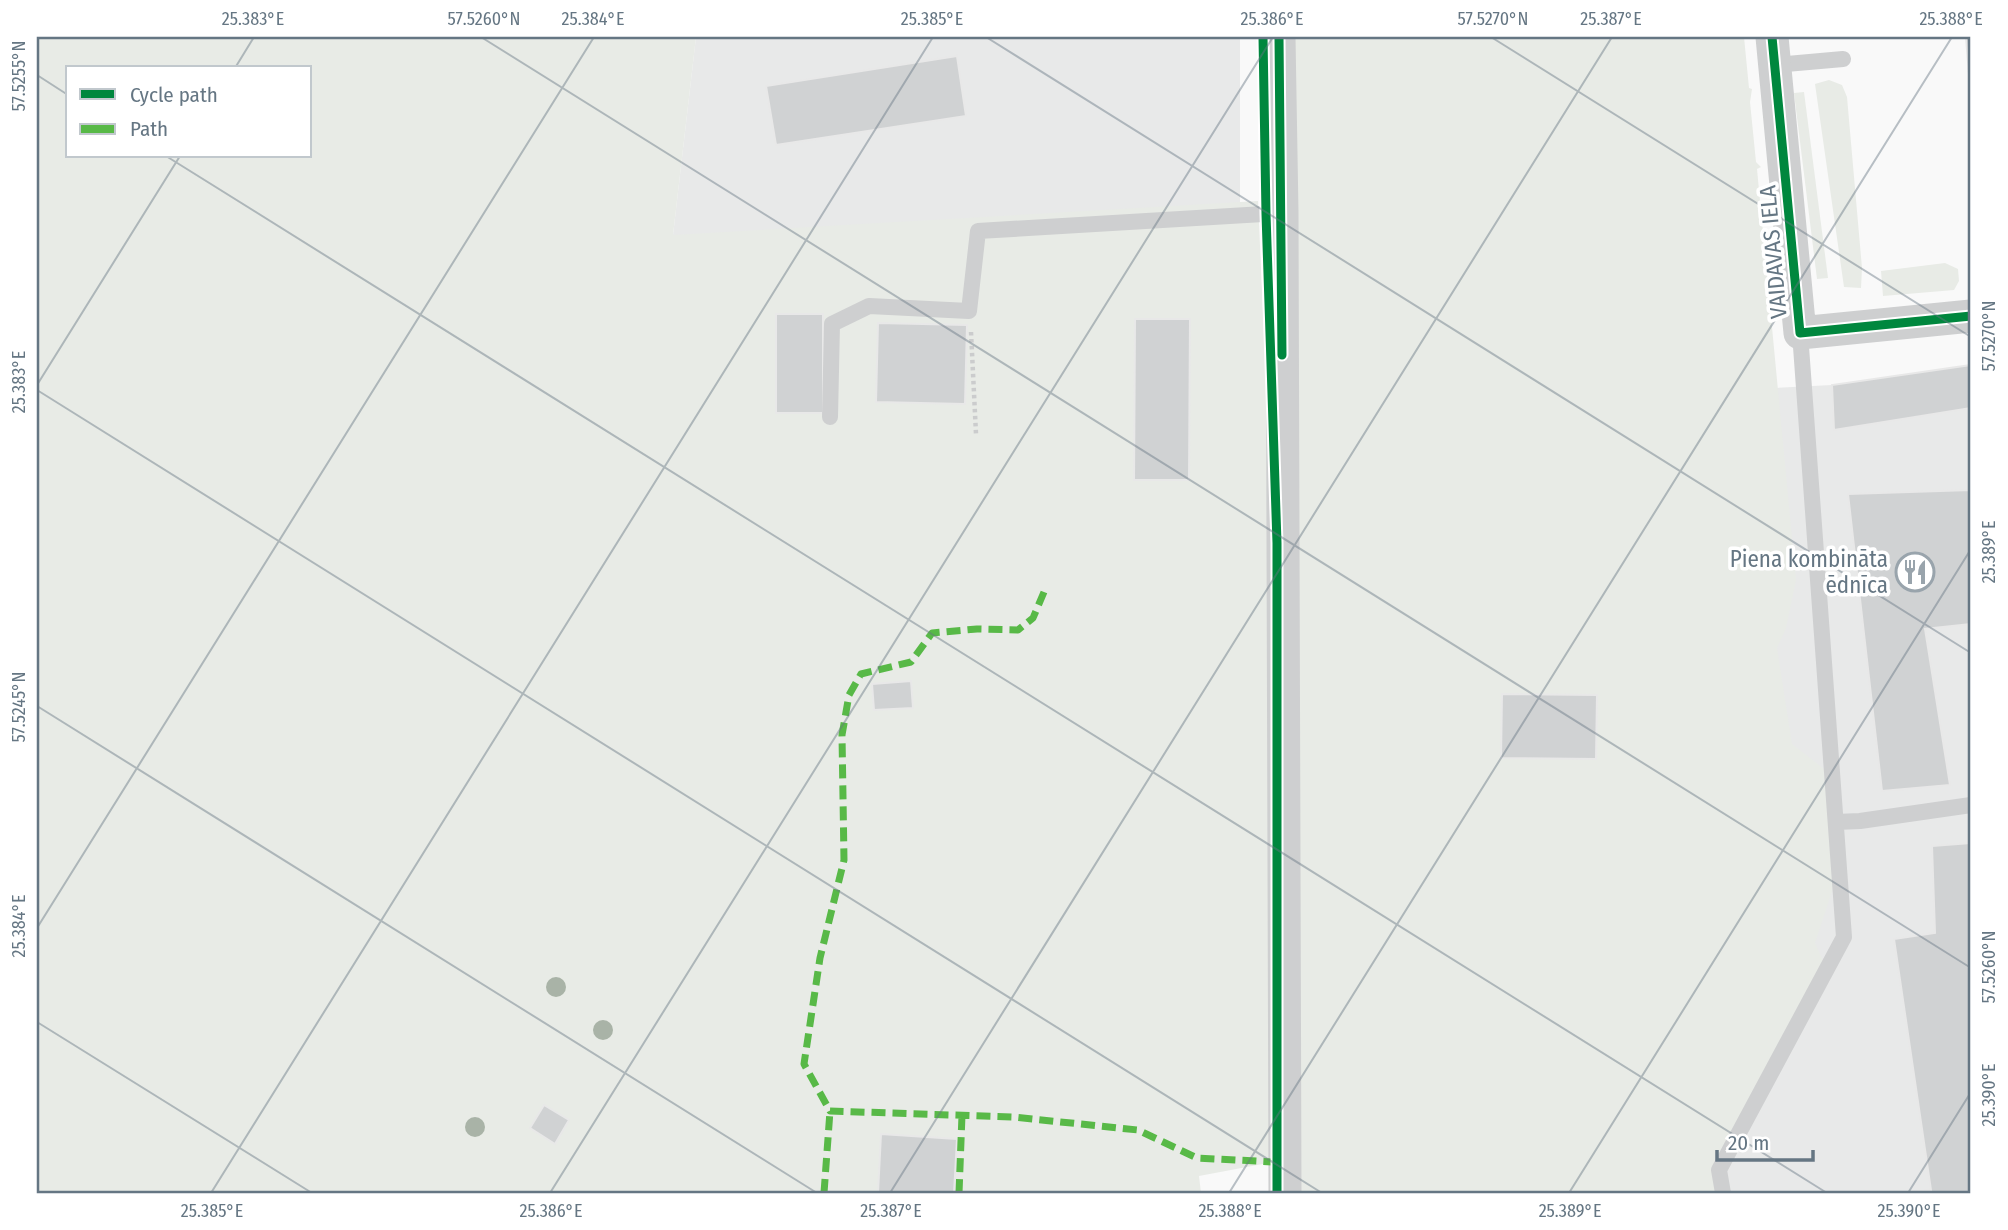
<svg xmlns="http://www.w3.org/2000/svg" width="2008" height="1230" viewBox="0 0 2008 1230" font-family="'Fira Sans Condensed',sans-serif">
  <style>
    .built { fill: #e8e9e9 }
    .green { fill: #e8ebe6; fill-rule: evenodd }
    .building { fill: #d0d2d3; stroke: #e8e8e8; stroke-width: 2 }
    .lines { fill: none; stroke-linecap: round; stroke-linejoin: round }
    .path { stroke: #cbcccd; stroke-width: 4.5; stroke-dasharray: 3.5 3.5; stroke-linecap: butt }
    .lane { stroke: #cecfd0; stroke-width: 16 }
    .street { stroke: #cecfd0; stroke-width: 33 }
    .quiet { stroke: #58b947; stroke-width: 7; stroke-dasharray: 14 7; stroke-linecap: butt }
    .cycleway-casing { stroke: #fff; stroke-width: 13 }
    .cycleway { stroke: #00873e; stroke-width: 9 }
    .tree { fill: #a9b3a7 }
    .ticks { fill: none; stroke: #657683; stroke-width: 2; stroke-opacity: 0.45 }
    .labels { text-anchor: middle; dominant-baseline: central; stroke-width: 7; stroke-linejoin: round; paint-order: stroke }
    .street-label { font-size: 23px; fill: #657683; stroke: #fff }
    .poi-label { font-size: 23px; fill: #657683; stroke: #fff; text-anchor: end }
    .neatline { fill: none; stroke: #657683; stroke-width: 2.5 }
    .ticks-label { font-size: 18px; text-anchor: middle; fill: #657683 }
  </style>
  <rect width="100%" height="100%" fill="#f9f9f9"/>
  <path class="built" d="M 696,37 L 1240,37 L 1240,244 L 673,235 Z
    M 1971,365 L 1971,1193 L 1335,1193 L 1618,396 L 1832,385 Z"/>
  <path class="green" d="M 37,37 L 696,37 L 673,235 L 1258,201 L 1272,513 L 1274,1162 L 1199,1176 L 1201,1193 L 37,1193 ZM 68,68 L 310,68 L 310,156 L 68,156 Z
    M 1294,37 L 1744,37 L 1749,88 L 1752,89 L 1750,102 L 1756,162 L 1761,167 L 1757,169 L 1796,580 L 1786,628 L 1777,648 L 1792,744 L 1824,769 L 1835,882 L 1815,943 L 1824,963 L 1716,1193 L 1297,1193 Z
    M 1829,80 L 1842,85 L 1847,97 L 1862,268 L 1861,288 L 1844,287 L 1815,84 Z
    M 1804,92 L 1828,278 L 1817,279 L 1794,93 Z
    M 1945,263 L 1958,269 L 1959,281 L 1954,290 L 1883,296 L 1881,271 Z"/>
  <path class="building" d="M 1966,37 L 1971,37 L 1971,100 Z
    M 957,56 L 966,116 L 776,145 L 766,86 Z
    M 776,314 L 823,314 L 823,413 L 776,413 Z
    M 1135,319 L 1190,319 L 1189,480 L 1134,480 Z
    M 878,323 L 967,325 L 965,404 L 876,402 Z
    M 1971,365 L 1971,408 L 1834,430 L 1832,385 Z
    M 1971,490 L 1971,624 L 1925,629 L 1950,785 L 1882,791 L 1848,494 Z
    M 911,681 L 913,708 L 874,710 L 872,684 Z
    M 1502,694 L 1597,695 L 1596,759 L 1501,758 Z
    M 1971,843 L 1971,1193 L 1898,1193 L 1931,1190 L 1894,939 L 1935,933 L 1932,846 Z
    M 544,1105 L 569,1120 L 555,1144 L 530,1128 Z
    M 881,1134 L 957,1139 L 954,1193 L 878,1193 Z"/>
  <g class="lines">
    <path class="path" d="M 971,332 L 976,434"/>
    <path class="lane" d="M 1775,65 L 1843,59
      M 830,417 L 832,324 L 869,306 L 969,311 L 978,231 L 1282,213
      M 1836,822 L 1860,821 L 1971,805
      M 1723,1193 L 1719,1170 L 1844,937 L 1800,333"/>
    <path class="street" d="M 1279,37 L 1282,213 L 1285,1193
      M 1772,37 L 1800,333 L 1971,316"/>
    <path class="quiet" d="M 1044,592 L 1033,618 L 1018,630 L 977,629 L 932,633 L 911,662 L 861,674 L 849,695 L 842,735 L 844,860 L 820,958 L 804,1064 L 830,1111 L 1013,1117 L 1138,1130 L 1197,1158 L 1274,1162
      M 824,1193 L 830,1111
      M 959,1193 L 962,1115"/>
    <defs>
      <path id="cycleway" d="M 1263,37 L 1266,214 L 1277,543 L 1277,1193
        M 1279,37 L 1282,355
        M 1772,37 L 1800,333 L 1971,316"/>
    </defs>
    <use href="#cycleway" class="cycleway-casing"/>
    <use href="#cycleway" class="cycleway"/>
  </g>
  <g class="tree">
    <circle cx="556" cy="987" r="10"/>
    <circle cx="603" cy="1030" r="10"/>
    <circle cx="475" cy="1127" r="10"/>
  </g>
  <path class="ticks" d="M 481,37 L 1971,968M 986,37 L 1971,653M 1491,37 L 1971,337M 235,68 L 254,37M 37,75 L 68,95M 166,156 L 1827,1193M 37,385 L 180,156M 37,390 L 1322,1193M 37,706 L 817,1193M 37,928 L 594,37M 37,1022 L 312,1193M 211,1193 L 933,37M 550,1193 L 1273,37M 890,1193 L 1612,37M 1229,1193 L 1952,37M 1569,1193 L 1971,549M 1908,1193 L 1971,1092"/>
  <defs>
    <symbol id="restaurant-ring" viewBox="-11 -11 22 22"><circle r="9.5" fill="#fff" stroke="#99a4ac" stroke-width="1.5"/><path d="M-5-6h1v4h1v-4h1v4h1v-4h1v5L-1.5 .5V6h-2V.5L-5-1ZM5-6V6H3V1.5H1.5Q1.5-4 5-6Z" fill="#99a4ac"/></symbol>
  </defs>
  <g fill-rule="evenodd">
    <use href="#restaurant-ring" x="1893" y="550" width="44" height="44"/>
  </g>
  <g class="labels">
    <g class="street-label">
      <text transform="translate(1773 252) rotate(-95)">VAIDAVAS IELA</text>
    </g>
    <g class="poi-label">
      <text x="1888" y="559">Piena kombināta<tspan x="1888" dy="26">ēdnīca</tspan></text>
    </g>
  </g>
  <rect width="2008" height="1230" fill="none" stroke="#ffffff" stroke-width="77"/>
  <rect x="66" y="66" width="245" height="91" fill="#ffffff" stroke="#c1c8cd" stroke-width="2"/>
  <rect x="80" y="89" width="35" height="10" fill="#00873e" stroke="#c1c8cd" stroke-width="2"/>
  <text x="130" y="102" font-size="21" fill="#657683">Cycle path</text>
  <rect x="80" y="124" width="35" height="10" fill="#58b947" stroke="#c1c8cd" stroke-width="2"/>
  <text x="130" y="136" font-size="21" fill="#657683">Path</text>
  <path d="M1717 1150v10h96v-10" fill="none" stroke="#657683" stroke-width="3.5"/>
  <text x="1728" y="1150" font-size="21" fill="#657683" stroke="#ffffff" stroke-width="5" paint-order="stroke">20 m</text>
  <rect x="38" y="38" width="1931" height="1154" class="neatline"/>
  <g class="ticks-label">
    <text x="253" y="25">25.383°E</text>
    <text x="484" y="25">57.5260°N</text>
    <text x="593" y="25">25.384°E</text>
    <text x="932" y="25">25.385°E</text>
    <text x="1272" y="25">25.386°E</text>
    <text x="1493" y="25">57.5270°N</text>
    <text x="1611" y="25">25.387°E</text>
    <text x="1951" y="25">25.388°E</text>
    <text transform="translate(19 76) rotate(-90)" y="6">57.5255°N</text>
    <text transform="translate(1989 336) rotate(-90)" y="6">57.5270°N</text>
    <text transform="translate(19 382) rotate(-90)" y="6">25.383°E</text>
    <text transform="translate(1989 552) rotate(-90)" y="6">25.389°E</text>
    <text transform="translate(19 707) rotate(-90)" y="6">57.5245°N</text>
    <text transform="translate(19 926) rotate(-90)" y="6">25.384°E</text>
    <text transform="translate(1989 967) rotate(-90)" y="6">57.5260°N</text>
    <text transform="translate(1989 1095) rotate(-90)" y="6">25.390°E</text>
    <text x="212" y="1217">25.385°E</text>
    <text x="551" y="1217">25.386°E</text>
    <text x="891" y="1217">25.387°E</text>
    <text x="1230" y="1217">25.388°E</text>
    <text x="1570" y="1217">25.389°E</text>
    <text x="1909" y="1217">25.390°E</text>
  </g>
</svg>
